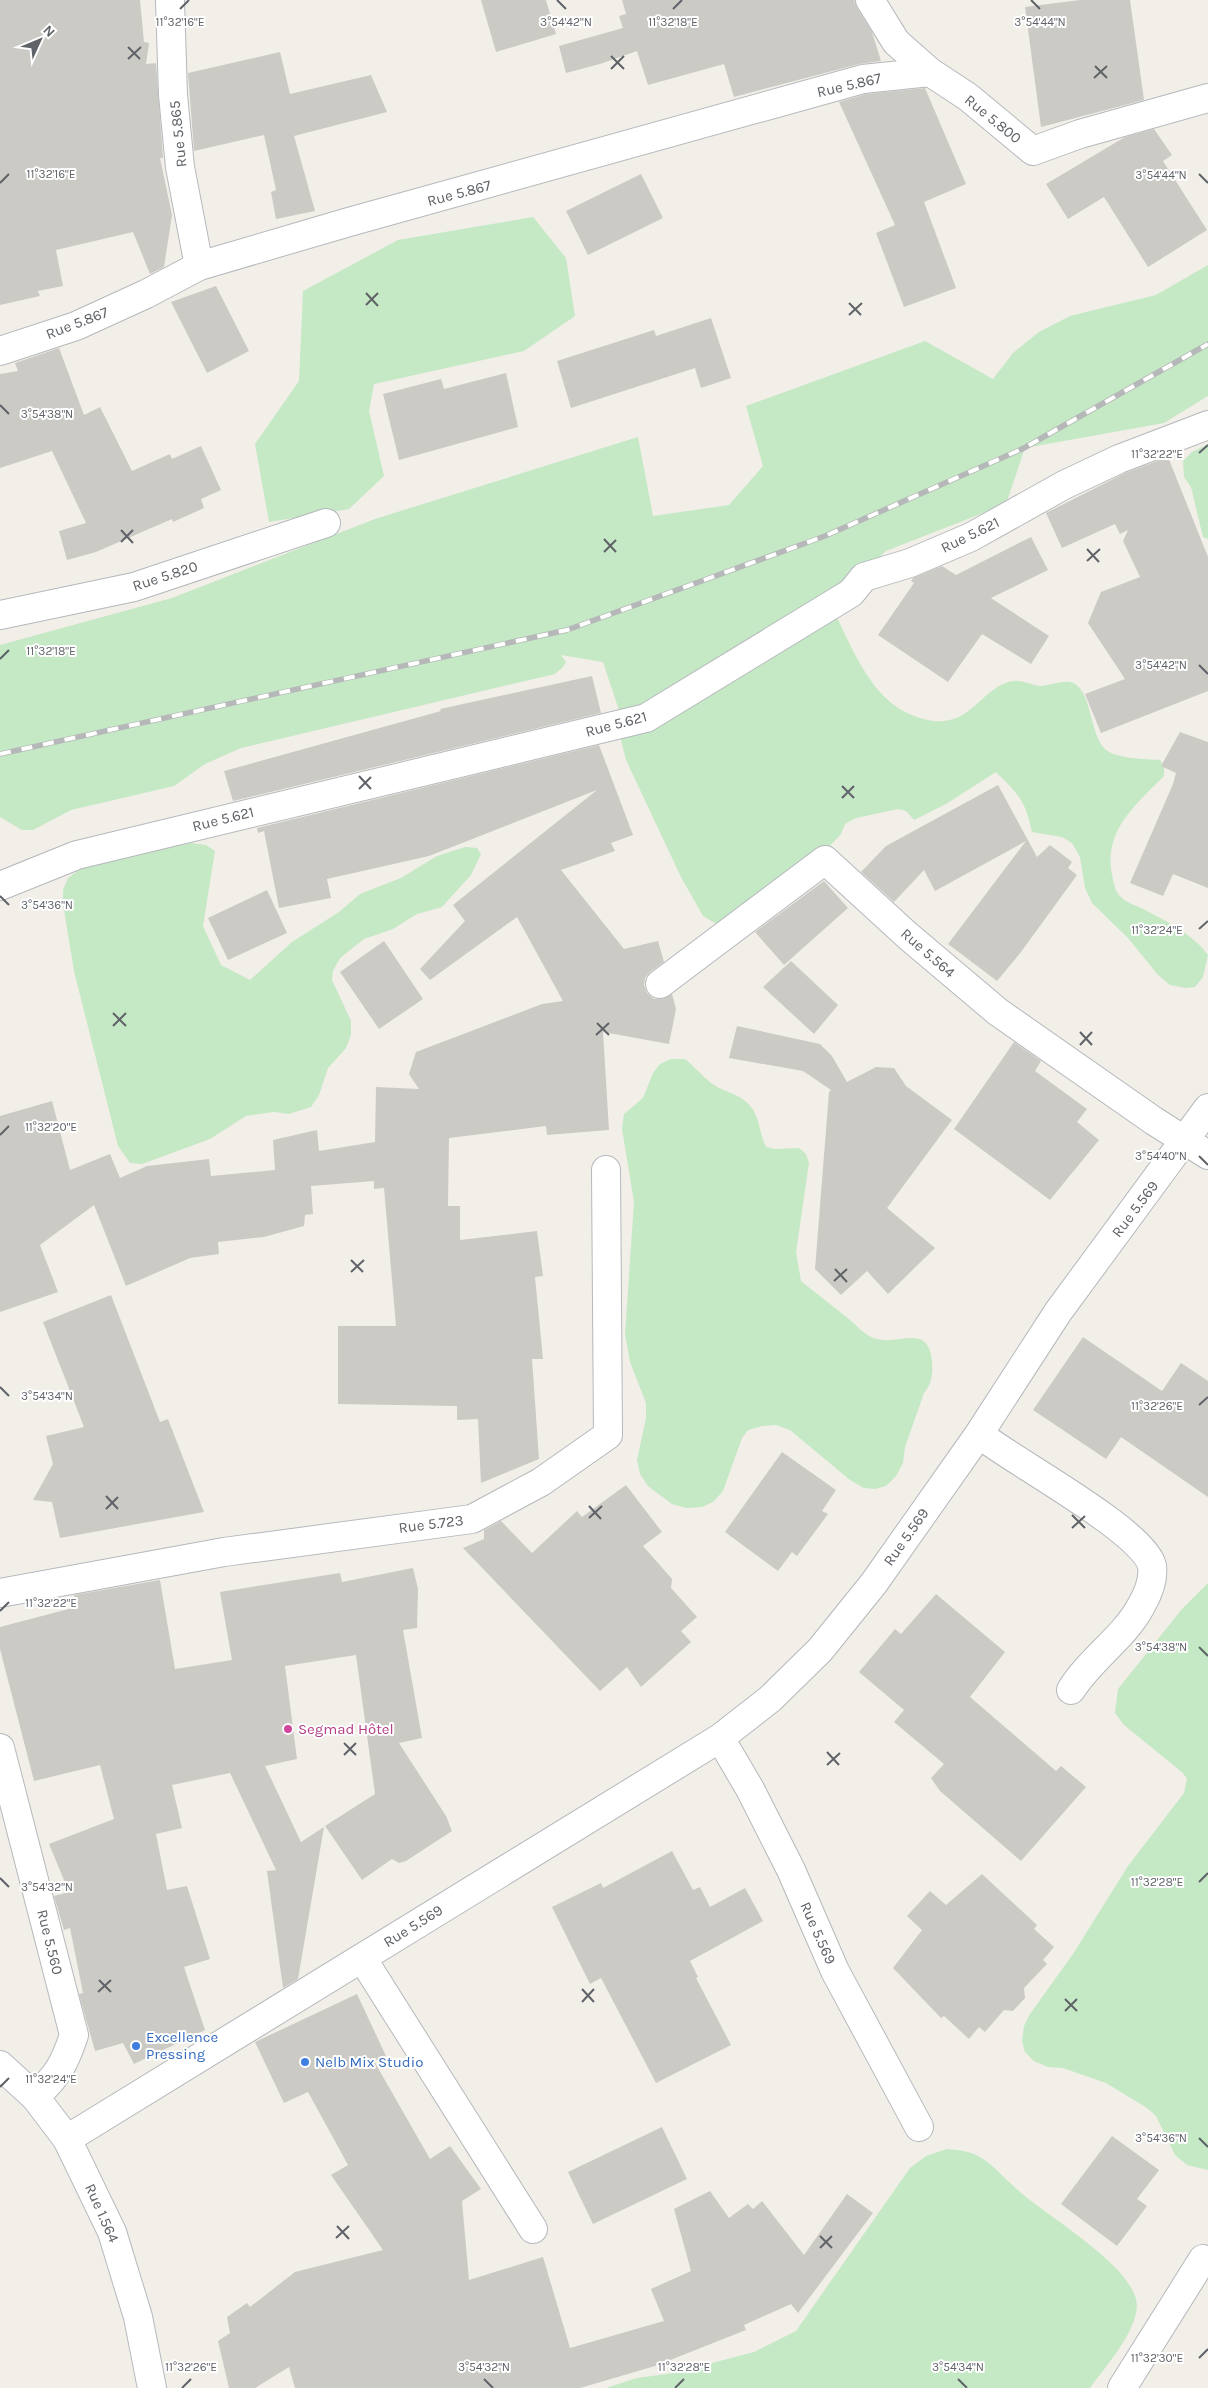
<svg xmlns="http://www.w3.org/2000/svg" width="1208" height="2388" viewBox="0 0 1208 2388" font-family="Karla,sans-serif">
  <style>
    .green { fill: #c5e8c5 }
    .building { fill: #cccac5 }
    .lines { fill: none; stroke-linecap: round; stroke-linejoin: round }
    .street-casing { stroke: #b5b8bc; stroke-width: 30 }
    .secondary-casing { stroke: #b6babf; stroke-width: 30 }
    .street { stroke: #fff; stroke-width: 28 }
    .secondary { stroke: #fff; stroke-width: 28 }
    .rail-casing { stroke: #b6b7b8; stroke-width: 5.5 }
    .rail { stroke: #fff; stroke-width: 4; stroke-dasharray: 11; stroke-linecap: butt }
    .ticks { fill: none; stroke: #5f6368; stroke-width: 2 }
    .hotel-dot { fill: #d1479c; stroke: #fff; stroke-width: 2 }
    .shop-dot { fill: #3f7fe0; stroke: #fff; stroke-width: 2 }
    .labels { text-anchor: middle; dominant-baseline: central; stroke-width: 4; stroke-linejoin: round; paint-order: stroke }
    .street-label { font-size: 15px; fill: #5f6368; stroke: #fff }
    .hotel-label { font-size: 15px; fill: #b23c85; stroke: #fff; text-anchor: start }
    .shop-label { font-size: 15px; fill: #366cbe; stroke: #fff; text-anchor: start }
    .ticks-label { font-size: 12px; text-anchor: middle; fill: #5f6368; stroke: #fff; stroke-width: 4; stroke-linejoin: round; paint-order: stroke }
  </style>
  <rect width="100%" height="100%" fill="#f1efe8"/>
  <path class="green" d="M 533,217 L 566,258 L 575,316 L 524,351 L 374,384 L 369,411 L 384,476 L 349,509 L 269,522 L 255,444 L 299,381 L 303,291 L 398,240 Z
    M 1208,265 L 1208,396 L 1164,423 L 1025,448 L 1006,504 L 886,551 L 830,604 C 854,649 871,706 924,719 C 938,723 951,722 964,714 C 980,704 994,683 1014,681 C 1022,680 1031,685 1040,686 C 1049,686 1060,681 1070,682 C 1092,686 1089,734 1105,749 C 1115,759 1146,759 1160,760 L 1164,766 L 1164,776 C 1136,804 1103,831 1112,875 C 1114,884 1115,893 1123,899 C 1128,903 1137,906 1143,909 C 1166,921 1193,934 1208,955 L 1203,977 L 1195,987 L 1186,988 L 1170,985 L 1158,975 L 1128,938 L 1092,903 L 1085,888 L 1080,857 L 1072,843 L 1062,837 L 1032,832 C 1025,800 1019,795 996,772 L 946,804 L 914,820 L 906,811 L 898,809 L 856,818 L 845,824 L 841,834 L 819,857 L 720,926 L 703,916 L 681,877 L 626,760 L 621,740 L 618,707 L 603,662 L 561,655 L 566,662 L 563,667 L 555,674 L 241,748 L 205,764 L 174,786 L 71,810 L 33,830 L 22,830 L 0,817 L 0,645 L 172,598 L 375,519 L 638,437 L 653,516 L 729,505 L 763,466 L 746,406 L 925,341 L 993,379 L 1013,353 L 1039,332 L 1070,316 L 1156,295 Z
    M 1208,444 L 1208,539 L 1203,537 L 1191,487 L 1184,477 L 1183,461 L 1192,452 Z
    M 191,843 L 206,845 L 215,851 L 203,926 L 221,965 L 250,980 L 292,942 L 339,912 L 360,894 L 401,878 L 437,856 L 465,847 L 477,848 L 481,854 L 471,875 L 442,907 L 417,914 L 393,929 L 364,939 L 340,958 L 333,971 L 332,980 L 351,1021 L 351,1035 L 346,1048 L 328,1068 L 319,1095 L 311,1107 L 289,1114 L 274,1112 L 246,1116 L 210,1139 L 142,1164 L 130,1163 L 118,1146 L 74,971 L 63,904 L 63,890 L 68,878 L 89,863 Z
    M 671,1059 L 685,1059 C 694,1066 702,1076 711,1083 C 724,1093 741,1093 751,1107 C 760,1118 759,1133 766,1147 L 774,1149 L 799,1148 L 806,1154 L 809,1163 L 796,1252 L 801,1281 C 817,1294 834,1307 850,1320 C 856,1325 863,1333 871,1337 C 897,1349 927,1320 932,1361 C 933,1373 932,1384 924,1393 L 905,1447 L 903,1463 L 896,1476 L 886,1486 L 875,1489 L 864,1488 L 850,1480 L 790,1430 L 776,1425 L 762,1426 L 748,1430 L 742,1438 L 723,1491 L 713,1502 L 702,1507 L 686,1508 L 672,1504 L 648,1486 L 640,1474 L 637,1460 L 646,1418 L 646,1403 L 630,1362 L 625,1334 L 634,1202 L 622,1129 L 624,1114 L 643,1098 L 653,1073 L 660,1064 Z
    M 1208,1583 L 1208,2170 L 1187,2165 L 1175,2155 L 1156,2116 L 1147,2108 L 1106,2083 L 1063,2068 L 1048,2067 L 1034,2061 L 1025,2052 L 1022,2041 L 1024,2026 L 1030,2014 L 1073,1954 L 1128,1866 L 1184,1793 L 1187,1779 L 1183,1773 L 1124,1725 L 1115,1713 L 1118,1689 L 1182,1609 Z
    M 947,2149 C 961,2150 975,2152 986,2161 C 998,2170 1008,2182 1020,2192 C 1050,2218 1126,2262 1136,2299 C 1143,2325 1105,2367 1090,2388 L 606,2388 L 637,2378 L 674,2373 L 754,2352 L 796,2331 L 910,2168 L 926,2156 Z"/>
  <path class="building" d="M 0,0 L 140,0 L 144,42 L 149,43 L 146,64 L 156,63 L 163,158 L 160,158 L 172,215 L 164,267 L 150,274 L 133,232 L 56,250 L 63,286 L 38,291 L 40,296 L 0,305 Z
    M 481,0 L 546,0 L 556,34 L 496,52 Z
    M 622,0 L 854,0 L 857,8 L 872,32 L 881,61 L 859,64 L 734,97 L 724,64 L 648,85 L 637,51 L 600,64 L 566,73 L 559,46 L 623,28 L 619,16 L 626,14 Z
    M 1080,0 L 1130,0 L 1144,100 L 1041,127 L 1025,7 Z
    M 280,52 L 290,94 L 371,75 L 387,112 L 294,136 L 315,211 L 276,219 L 271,192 L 276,190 L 264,135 L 194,151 L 188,73 Z
    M 925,88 L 966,184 L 924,202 L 956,288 L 904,307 L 876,233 L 895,225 L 839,102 L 866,94 Z
    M 1154,129 L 1172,155 L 1163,161 L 1207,230 L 1148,267 L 1104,197 L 1068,219 L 1046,184 L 1125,137 Z
    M 641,174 L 663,218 L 588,255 L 566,211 Z
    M 216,286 L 249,351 L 207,373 L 171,302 Z
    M 711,318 L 731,378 L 701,388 L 695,368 L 571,408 L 557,361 L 654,330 L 656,336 Z
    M 59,348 L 84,415 L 100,407 L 132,471 L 170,454 L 172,459 L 201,446 L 221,490 L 201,499 L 204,508 L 173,522 L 172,519 L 96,552 L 67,560 L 59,531 L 86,523 L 52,451 L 0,468 L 0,374 L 18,371 L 15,363 Z
    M 506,373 L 518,427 L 399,460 L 383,394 L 441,379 L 444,389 Z
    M 1168,457 L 1208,557 L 1208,691 L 1101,733 L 1085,694 L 1125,679 L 1088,623 L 1101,592 L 1140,577 L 1123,541 L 1128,530 L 1120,534 L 1115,524 L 1062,548 L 1046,513 L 1125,473 Z
    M 1031,537 L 1048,570 L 991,598 L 1049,636 L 1031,664 L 982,634 L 948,682 L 878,635 L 914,583 L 911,581 L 913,578 L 942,566 L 956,575 Z
    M 592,676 L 601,713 L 233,801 L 224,771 L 441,711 L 440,709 Z
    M 1180,732 L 1208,742 L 1208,888 L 1173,874 L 1163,896 L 1130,883 L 1173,784 L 1176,773 L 1161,766 Z
    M 599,745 L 633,835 L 611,843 L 615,851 L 561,870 L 624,949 L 658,941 L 664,962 L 650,972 L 645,978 L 644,985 L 647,993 L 654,999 L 662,999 L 672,994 L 676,1009 L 669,1044 L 603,1032 L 609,1130 L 547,1135 L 546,1126 L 449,1138 L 448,1206 L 460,1206 L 460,1240 L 537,1231 L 543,1276 L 535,1277 L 543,1359 L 532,1359 L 539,1459 L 481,1483 L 478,1419 L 457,1420 L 457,1406 L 338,1404 L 338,1326 L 396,1326 L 384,1188 L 374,1189 L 374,1181 L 311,1186 L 313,1214 L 305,1215 L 304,1226 L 264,1237 L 218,1242 L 219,1254 L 190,1258 L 126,1286 L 94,1205 L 40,1245 L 58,1292 L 0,1312 L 0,1116 L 52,1101 L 70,1170 L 110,1154 L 120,1178 L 147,1166 L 209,1159 L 211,1176 L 275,1170 L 273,1140 L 317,1130 L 319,1151 L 375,1142 L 376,1087 L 419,1089 L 409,1074 L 416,1052 L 542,1004 L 563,1001 L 517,917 L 430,980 L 420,969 L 465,921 L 453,905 L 597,790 L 429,856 L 327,879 L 331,898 L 279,908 L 264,831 L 258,833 L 257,828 Z
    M 998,785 L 1037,857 L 1050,845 L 1072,862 L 1068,868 L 1077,875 L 1021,952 L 997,981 L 948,944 L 1026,841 L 935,891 L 924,870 L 894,902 L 861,872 L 886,846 Z
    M 824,881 L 848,908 L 784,965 L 755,932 Z
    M 267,890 L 287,933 L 228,960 L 208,918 Z
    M 384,941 L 423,999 L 379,1029 L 340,972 Z
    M 791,961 L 838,1005 L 814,1034 L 763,987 Z
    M 737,1026 L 820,1044 L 832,1056 L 847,1082 L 876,1067 L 894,1068 L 906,1086 L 952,1120 L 887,1208 L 935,1248 L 888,1294 L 867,1271 L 841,1295 L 815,1269 L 829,1092 L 831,1090 L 803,1071 L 729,1058 Z
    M 1014,1042 L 1041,1061 L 1035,1071 L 1087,1109 L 1077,1122 L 1099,1140 L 1050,1200 L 954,1129 Z
    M 111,1295 L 160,1422 L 168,1419 L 204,1512 L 60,1538 L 52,1502 L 33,1500 L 53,1464 L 46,1436 L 84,1427 L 43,1322 Z
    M 1083,1337 L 1162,1391 L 1181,1363 L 1208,1381 L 1208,1497 L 1121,1437 L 1106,1459 L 1033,1410 Z
    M 782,1452 L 836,1490 L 822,1511 L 828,1514 L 797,1556 L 792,1552 L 778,1571 L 725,1532 Z
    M 626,1485 L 662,1532 L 643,1546 L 672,1579 L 671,1588 L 697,1617 L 681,1631 L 691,1642 L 641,1687 L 627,1667 L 600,1691 L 463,1548 L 484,1539 L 484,1530 L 501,1521 L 532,1553 L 577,1511 L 582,1517 Z
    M 413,1568 L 418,1589 L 417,1628 L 403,1630 L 422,1738 L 399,1743 L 446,1816 L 452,1831 L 406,1861 L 399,1863 L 392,1859 L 362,1880 L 325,1826 L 375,1794 L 356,1655 L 285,1666 L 297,1759 L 265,1766 L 301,1842 L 324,1827 L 298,1979 L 283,1988 L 267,1871 L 276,1870 L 230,1773 L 172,1785 L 182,1828 L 156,1834 L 167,1890 L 187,1886 L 210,1959 L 184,1967 L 205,2030 L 134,2064 L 123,2043 L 95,2051 L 79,1994 L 83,1993 L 70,1928 L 64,1930 L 54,1896 L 69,1892 L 49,1844 L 114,1819 L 100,1765 L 34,1781 L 0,1649 L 0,1627 L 76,1607 L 74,1595 L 160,1580 L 175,1669 L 232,1660 L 220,1592 L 340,1573 L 342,1582 Z
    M 936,1594 L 1005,1652 L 970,1697 L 1056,1771 L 1061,1766 L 1086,1787 L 1021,1861 L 940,1791 L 931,1778 L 944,1764 L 894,1722 L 904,1710 L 859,1672 L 895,1629 L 901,1634 Z
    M 672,1851 L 693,1890 L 700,1887 L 710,1907 L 745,1888 L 763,1921 L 690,1961 L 698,1977 L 696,1978 L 731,2045 L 656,2083 L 601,1978 L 590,1984 L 552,1907 L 601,1883 L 603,1888 Z
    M 982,1874 L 1037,1925 L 1034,1929 L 1054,1947 L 1043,1960 L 1047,1964 L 1024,1988 L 1025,1998 L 1013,2011 L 1004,2010 L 985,2032 L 979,2027 L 969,2039 L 944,2016 L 941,2018 L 893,1968 L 922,1930 L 907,1916 L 930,1891 L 946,1905 Z
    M 357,1994 L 386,2056 L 374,2061 L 430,2159 L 450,2146 L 481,2189 L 462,2201 L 469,2280 L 543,2257 L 570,2348 L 664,2321 L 651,2289 L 691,2271 L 674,2209 L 710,2191 L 729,2218 L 748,2204 L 753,2209 L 762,2201 L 804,2255 L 847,2194 L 873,2213 L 798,2313 L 791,2304 L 744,2325 L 746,2330 L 655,2366 L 580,2388 L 295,2388 L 289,2367 L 255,2388 L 229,2388 L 218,2341 L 230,2333 L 227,2317 L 247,2303 L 250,2307 L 295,2272 L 383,2250 L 331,2175 L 348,2165 L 308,2092 L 284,2103 L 255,2042 Z
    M 662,2127 L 687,2179 L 593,2224 L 568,2172 Z
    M 1112,2136 L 1159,2170 L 1137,2199 L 1147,2206 L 1117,2246 L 1061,2204 Z"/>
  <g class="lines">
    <defs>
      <path id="street" d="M 170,0 L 173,95 L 180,167 L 199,266
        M 870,0 L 896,42 L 930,72 L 968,97 L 1033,151 L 1080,134 L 1208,98
        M 0,351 L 76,326 L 146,294 L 199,266 L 349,222 L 863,79 L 930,72
        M 0,615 L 134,587 L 326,523
        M 0,886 L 77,855 L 646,718 L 851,593 L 864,577 L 910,563 L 971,537 L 1064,485 L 1119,459 L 1208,425
        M 660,984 L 825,860 L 908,936 L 998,1012 L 1154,1121 L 1208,1155
        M 979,1434 C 1011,1460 1145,1532 1152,1566 C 1154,1580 1148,1594 1141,1606 C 1124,1638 1090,1659 1071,1690
        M 0,1593 L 224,1552 L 472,1519 L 541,1482 L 608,1435 L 606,1170
        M 720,1738 L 750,1789 L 791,1870 L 835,1971 L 919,2127
        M 0,1748 L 74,2035 C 64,2065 58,2075 35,2097
        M 362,1958 L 533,2229
        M 67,2139 L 720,1738 L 770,1699 L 820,1650 L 874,1583 L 979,1434 L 1058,1312 L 1208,1108
        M 1122,2388 L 1203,2259"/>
      <path id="secondary" d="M 0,2065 L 35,2097 L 67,2139 L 112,2232 L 138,2317 L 152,2388"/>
    </defs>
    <use href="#street" class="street-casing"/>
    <use href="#secondary" class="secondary-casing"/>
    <use href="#street" class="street"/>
    <use href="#secondary" class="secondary"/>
    <defs>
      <path id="rail" d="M 0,754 L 567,630 L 825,536 L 1024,448 L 1208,344"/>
    </defs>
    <use href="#rail" class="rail-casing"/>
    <use href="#rail" class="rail"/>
  </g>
  <path class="ticks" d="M 557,0 L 566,9M 1031,0 L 1040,9M 180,9 L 189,0M 673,9 L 682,0M 128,47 L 140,59M 611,56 L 624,69M 128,59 L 141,47M 1095,66 L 1107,78M 611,69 L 624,56M 1094,78 L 1107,66M 1199,174 L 1208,183M 0,183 L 9,174M 366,293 L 378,306M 849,303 L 861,315M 366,305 L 378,293M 849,315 L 862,303M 0,405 L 9,414M 1199,453 L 1208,445M 121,530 L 133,543M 604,539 L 616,552M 121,542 L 133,530M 1087,549 L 1099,562M 604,552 L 616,540M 1087,561 L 1100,549M 0,659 L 9,650M 1199,665 L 1208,674M 359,776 L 371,789M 842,786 L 854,798M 359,789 L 371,777M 842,798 L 854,786M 0,896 L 9,905M 1199,929 L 1208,921M 113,1013 L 126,1026M 597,1023 L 609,1035M 113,1026 L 126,1013M 1080,1032 L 1092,1045M 596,1035 L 609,1023M 1080,1045 L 1092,1032M 0,1135 L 9,1126M 1199,1156 L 1208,1165M 351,1260 L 363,1272M 835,1269 L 847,1282M 351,1272 L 364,1260M 834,1281 L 847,1269M 0,1387 L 9,1396M 1199,1405 L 1208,1397M 106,1496 L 118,1509M 589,1506 L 601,1519M 106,1509 L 118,1497M 1072,1515 L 1085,1528M 589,1518 L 602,1506M 1072,1528 L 1085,1516M 0,1611 L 9,1602M 1199,1647 L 1208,1656M 344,1743 L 356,1755M 827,1752 L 839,1765M 344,1755 L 356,1743M 827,1765 L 840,1753M 0,1878 L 9,1887M 1199,1882 L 1208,1873M 99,1980 L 111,1992M 582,1989 L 594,2002M 98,1992 L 111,1980M 1065,1999 L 1077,2011M 582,2002 L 594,1989M 1065,2011 L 1077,1999M 0,2087 L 9,2078M 1199,2138 L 1208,2147M 337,2226 L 349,2239M 820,2236 L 832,2248M 336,2238 L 349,2226M 820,2248 L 832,2236M 1199,2358 L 1208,2349M 484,2379 L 493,2388M 958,2379 L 967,2388M 182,2388 L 191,2379M 675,2388 L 684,2379"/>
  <circle class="hotel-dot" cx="288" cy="1729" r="5"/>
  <g class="shop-dot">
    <circle cx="136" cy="2046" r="5"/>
    <circle cx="305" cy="2062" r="5"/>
  </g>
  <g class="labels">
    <g class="street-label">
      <text transform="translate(849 85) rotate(-13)">Rue 5.867</text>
      <text transform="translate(993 119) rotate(39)">Rue 5.800</text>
      <text transform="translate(178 134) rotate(-96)">Rue 5.865</text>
      <text transform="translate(459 193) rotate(-15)">Rue 5.867</text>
      <text transform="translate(77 323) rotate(-21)">Rue 5.867</text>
      <text transform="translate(970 535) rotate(-26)">Rue 5.621</text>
      <text transform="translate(165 576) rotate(-18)">Rue 5.820</text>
      <text transform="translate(616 724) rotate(-15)">Rue 5.621</text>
      <text transform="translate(223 819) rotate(-14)">Rue 5.621</text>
      <text transform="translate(928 953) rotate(41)">Rue 5.564</text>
      <text transform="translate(1135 1209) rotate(-53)">Rue 5.569</text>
      <text transform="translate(431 1524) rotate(-7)">Rue 5.723</text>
      <text transform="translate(906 1537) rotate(-55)">Rue 5.569</text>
      <text transform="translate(413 1926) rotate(-32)">Rue 5.569</text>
      <text transform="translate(818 1933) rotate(66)">Rue 5.569</text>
      <text transform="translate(50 1942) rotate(76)">Rue 5.560</text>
      <text transform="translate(102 2213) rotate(66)">Rue 1.564</text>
    </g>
    <g class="hotel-label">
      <text x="298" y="1729">Segmad Hôtel</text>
    </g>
    <g class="shop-label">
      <text x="146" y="2037">Excellence<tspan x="146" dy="17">Pressing</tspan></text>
      <text x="315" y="2062">Nelb Mix Studio</text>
    </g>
  </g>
  <g class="ticks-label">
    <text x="180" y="26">11°32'16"E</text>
    <text x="673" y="26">11°32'18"E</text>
    <text x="566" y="26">3°54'42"N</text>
    <text x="1040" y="26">3°54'44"N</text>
    <text x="51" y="178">11°32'16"E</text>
    <text x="1161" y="179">3°54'44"N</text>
    <text x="47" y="418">3°54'38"N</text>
    <text x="1157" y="458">11°32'22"E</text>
    <text x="51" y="655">11°32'18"E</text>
    <text x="1161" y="669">3°54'42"N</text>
    <text x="47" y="909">3°54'36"N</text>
    <text x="1157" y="934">11°32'24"E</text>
    <text x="51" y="1131">11°32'20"E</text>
    <text x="1161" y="1160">3°54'40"N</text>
    <text x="47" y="1400">3°54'34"N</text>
    <text x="1157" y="1410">11°32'26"E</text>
    <text x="51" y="1607">11°32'22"E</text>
    <text x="1161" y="1651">3°54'38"N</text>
    <text x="1157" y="1886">11°32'28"E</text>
    <text x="47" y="1891">3°54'32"N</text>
    <text x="51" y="2083">11°32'24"E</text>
    <text x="1161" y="2142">3°54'36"N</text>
    <text x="1157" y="2362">11°32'30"E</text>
    <text x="484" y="2371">3°54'32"N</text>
    <text x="958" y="2371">3°54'34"N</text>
    <text x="191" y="2371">11°32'26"E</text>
    <text x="684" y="2371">11°32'28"E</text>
  </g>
  <g transform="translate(40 40) rotate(46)" stroke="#ffffff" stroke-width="4" paint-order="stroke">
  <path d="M0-4L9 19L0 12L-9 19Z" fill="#5f6368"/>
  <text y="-8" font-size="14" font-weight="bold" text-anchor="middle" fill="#5f6368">N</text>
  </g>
</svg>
